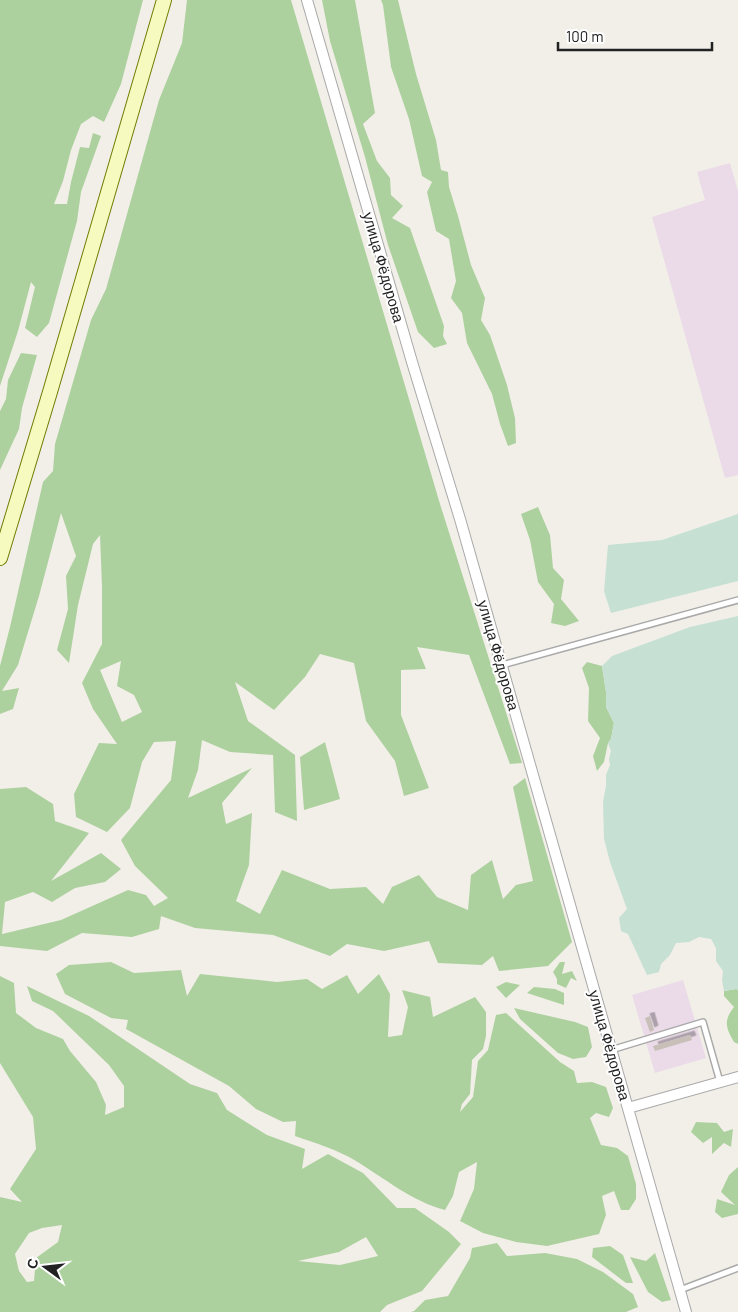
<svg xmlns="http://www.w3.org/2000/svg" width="738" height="1312" viewBox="0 0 738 1312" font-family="Barlow,sans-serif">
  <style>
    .industrial { fill: #ebdbe8 }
    .forest { fill: #add19e; fill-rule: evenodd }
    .wetland { fill: #c6e0d4 }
    .building { fill: #c7bfb8; filter: url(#shadow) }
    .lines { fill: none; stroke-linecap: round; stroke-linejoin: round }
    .service-casing { stroke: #a9a9a9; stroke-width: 8 }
    .minor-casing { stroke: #a9a9a9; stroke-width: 12 }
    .secondary-casing { stroke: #707d05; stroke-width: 16 }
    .service { stroke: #fff; stroke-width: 5 }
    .minor { stroke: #fff; stroke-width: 10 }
    .secondary { stroke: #f7fabf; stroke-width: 14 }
    .labels { text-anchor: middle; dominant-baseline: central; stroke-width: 4; stroke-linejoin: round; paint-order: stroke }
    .street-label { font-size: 15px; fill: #222; stroke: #fff }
  </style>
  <defs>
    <filter id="shadow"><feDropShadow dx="4.5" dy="-4.5" stdDeviation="0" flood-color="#0004"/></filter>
  </defs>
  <rect width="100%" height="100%" fill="#f2efe9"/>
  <path class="industrial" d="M 730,163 L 738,191 L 738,475 L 725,478 L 652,217 L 705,200 L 697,172 Z
    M 683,980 L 706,1058 L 655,1073 L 632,995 Z"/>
  <path class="forest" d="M 0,0 L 143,0 L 121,84 L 104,122 L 93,116 L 81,124 L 71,150 L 63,181 L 54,204 L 67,204 L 71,182 L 80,147 L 89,148 L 93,133 L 101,136 L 81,192 L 77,221 L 49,323 L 37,337 L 25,328 L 35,287 L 31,282 L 18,331 L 0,386 Z
    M 187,0 L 291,0 L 440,504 L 522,763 L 510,764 L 469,655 L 417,647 L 426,669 L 401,670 L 401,715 L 429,788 L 404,796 L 395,761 L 366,721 L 354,663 L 320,654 L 305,677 L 274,710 L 235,682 L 248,721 L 295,755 L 297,821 L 275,812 L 273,755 L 230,752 L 202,740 L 198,770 L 188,798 L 252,768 L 222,803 L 226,824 L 252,813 L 249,865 L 236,901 L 260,914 L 282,870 L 330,889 L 366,887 L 383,904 L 392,887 L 419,875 L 437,897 L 468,910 L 471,875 L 492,860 L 503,899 L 516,885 L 533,881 L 513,787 L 525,778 L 572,942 L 548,966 L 499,971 L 493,956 L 482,965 L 438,963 L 429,941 L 384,951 L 347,944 L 330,956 L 273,935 L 195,928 L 161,916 L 159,929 L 132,937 L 82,933 L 47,951 L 0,946 L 0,789 L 26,787 L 53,804 L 55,821 L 89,833 L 51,881 L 101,853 L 121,869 L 105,882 L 75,888 L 52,902 L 33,892 L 5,902 L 2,934 L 61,920 L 128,890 L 146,895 L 154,906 L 168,898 L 135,866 L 121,840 L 171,780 L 176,741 L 154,742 L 142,762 L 130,808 L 107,832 L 76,817 L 74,794 L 99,743 L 117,744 L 93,709 L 82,683 L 102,644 L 102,587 L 100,535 L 93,544 L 78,605 L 69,663 L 57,650 L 68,609 L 66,576 L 76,556 L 61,513 L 39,596 L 18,665 L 2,691 L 19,688 L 13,709 L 0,714 L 0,666 L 10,627 L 43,482 L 53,471 L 55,444 L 91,320 L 106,289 L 159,100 L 182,43 ZM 121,661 L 117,686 L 134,695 L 142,712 L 122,722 L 100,670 Z
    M 322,0 L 355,0 L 375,113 L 363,124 L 377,161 L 390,178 L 391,195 L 403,206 L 392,218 L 410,228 L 444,326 L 443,336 L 447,344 L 434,348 L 418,332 L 388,245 L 365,157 L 330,41 Z
    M 381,0 L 398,0 L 416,74 L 436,140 L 441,170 L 448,172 L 449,187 L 458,216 L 471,265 L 485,298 L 481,320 L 490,335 L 507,385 L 515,418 L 516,443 L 508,446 L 500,424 L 492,394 L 467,343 L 462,313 L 451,298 L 456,281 L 449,239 L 436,231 L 427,192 L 432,182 L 422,176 L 409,119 L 391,67 L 383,5 Z
    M 21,353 L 37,355 L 22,408 L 19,429 L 0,470 L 0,411 L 6,399 L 8,380 Z
    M 538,507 L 550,535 L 553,568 L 564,580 L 561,599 L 579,621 L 565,626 L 551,623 L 554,604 L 538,582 L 530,540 L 521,514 Z
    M 587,662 L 602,666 L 606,692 L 606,707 L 614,723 L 611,739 L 608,743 L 604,762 L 597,771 L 593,756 L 600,738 L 588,721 L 589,688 L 582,668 Z
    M 325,742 L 340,799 L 304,810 L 300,757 Z
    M 111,962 L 134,973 L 181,970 L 187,996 L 200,974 L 277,982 L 307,979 L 322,989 L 347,975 L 358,994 L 379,974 L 390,994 L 388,1037 L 402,1035 L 408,1007 L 402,990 L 430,997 L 433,1017 L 475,997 L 486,1012 L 486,1036 L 483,1049 L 472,1060 L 470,1094 L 462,1104 L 460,1112 L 473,1097 L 478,1061 L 488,1050 L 496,1015 L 506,1013 L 560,1062 L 574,1071 L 577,1083 L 592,1082 L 606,1087 L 613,1108 L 609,1117 L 596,1113 L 590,1118 L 601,1145 L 617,1148 L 628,1156 L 636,1184 L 636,1199 L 629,1210 L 621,1210 L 614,1191 L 602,1196 L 606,1215 L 599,1234 L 547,1246 L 516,1242 L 483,1233 L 460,1221 L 474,1189 L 477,1162 L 459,1172 L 453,1196 L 445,1210 C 413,1202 384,1178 356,1161 C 338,1150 315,1143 295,1136 L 296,1121 L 283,1122 L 256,1109 L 229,1086 L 126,1029 L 128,1020 L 111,1018 L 65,994 L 56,974 L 69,965 Z
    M 560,962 L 565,962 L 562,974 L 572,971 L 577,981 L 571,978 L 566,988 L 557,984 L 557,979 L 553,972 Z
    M 0,976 L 14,983 L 16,1013 L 36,1028 L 63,1039 L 70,1051 L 96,1082 L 106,1105 L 105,1115 L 124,1107 L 124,1086 L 109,1065 L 53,1011 L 32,1001 L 27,986 L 89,1016 L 190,1084 L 217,1093 L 227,1110 L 267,1135 L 305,1149 L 302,1169 L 328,1154 L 363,1173 L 397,1208 L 415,1208 L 449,1232 L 461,1244 L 422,1291 L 387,1305 L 380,1312 L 0,1312 L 0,1197 L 22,1202 L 10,1189 L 36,1149 L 33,1117 L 0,1063 ZM 62,1225 L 58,1242 L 36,1258 L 34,1281 L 27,1282 L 19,1271 L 15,1254 L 29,1233 L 42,1228 ZM 366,1237 L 378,1256 L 340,1265 L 298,1261 L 339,1252 Z
    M 506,982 L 520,985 L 506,998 L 496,987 Z
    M 534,987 L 555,989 L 564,993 L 564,1005 L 527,993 Z
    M 736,989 L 738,990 L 738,1044 L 734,1042 C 726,1028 723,1021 734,1007 L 724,996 L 724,991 Z
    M 514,1008 L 575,1022 L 588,1027 L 592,1047 L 586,1057 L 573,1059 L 558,1053 L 520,1019 Z
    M 696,1122 L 717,1123 L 724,1132 L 733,1129 L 731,1147 L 724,1143 L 712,1154 L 712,1137 L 703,1143 L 691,1132 Z
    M 738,1167 L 738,1214 L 722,1218 L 715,1212 L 717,1199 L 735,1205 L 721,1192 L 729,1175 Z
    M 497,1243 L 507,1256 L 545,1253 L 577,1259 L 603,1272 L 633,1294 L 638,1307 L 626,1312 L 411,1312 L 414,1311 L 425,1300 L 448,1296 L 470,1258 L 472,1248 Z
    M 610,1246 L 623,1255 L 633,1283 L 626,1283 L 592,1257 L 593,1248 Z
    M 655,1253 L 671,1300 L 662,1302 L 648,1292 L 630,1257 L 646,1261 Z"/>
  <path class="wetland" d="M 738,514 L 738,581 L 611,613 L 604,591 L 608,545 L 662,540 Z
    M 738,616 L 738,990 L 736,989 L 724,991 L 722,980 L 723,971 L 716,961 L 716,948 L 711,939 L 699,937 L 689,942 L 676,943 L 670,955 L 661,964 L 659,972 L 647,975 L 628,934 L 621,931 L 619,918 L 627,909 L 610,862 L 604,839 L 603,802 L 606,786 L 606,775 L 610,765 L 609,759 L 611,751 L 608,743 L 611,739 L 614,723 L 606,707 L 606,692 L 602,666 L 612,656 L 690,627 Z"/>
  <path class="building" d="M 650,1016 L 654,1030 L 650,1032 L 645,1018 Z
    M 690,1035 L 692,1040 L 655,1051 L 653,1046 Z"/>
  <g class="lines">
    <defs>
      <path id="service" d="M 502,665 L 738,600
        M 611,1050 L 703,1022 L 720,1082
        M 680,1290 L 738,1268"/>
      <path id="minor" d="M 307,0 L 412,362 L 460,519 L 686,1312
        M 628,1108 L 738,1077"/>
      <path id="secondary" d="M 0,558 L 50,392 L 164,0"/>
    </defs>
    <use href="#service" class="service-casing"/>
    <use href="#minor" class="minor-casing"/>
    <use href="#secondary" class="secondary-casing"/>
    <use href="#service" class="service"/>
    <use href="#minor" class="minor"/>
    <use href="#secondary" class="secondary"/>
  </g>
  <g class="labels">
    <g class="street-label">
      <text transform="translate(384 267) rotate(74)">улица Фёдорова</text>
      <text transform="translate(499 655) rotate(74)">улица Фёдорова</text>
      <text transform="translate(610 1045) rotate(74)">улица Фёдорова</text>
    </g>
  </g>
  <g transform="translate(45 1267) rotate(285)" stroke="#ffffff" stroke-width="4" paint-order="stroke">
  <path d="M0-4L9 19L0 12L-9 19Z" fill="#222222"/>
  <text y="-8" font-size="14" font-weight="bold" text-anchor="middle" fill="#222222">С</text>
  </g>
  <path d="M558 42v8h154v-8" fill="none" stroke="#222222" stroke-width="2.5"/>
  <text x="566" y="42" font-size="15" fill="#222222" stroke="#ffffff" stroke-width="4" paint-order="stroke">100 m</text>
</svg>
